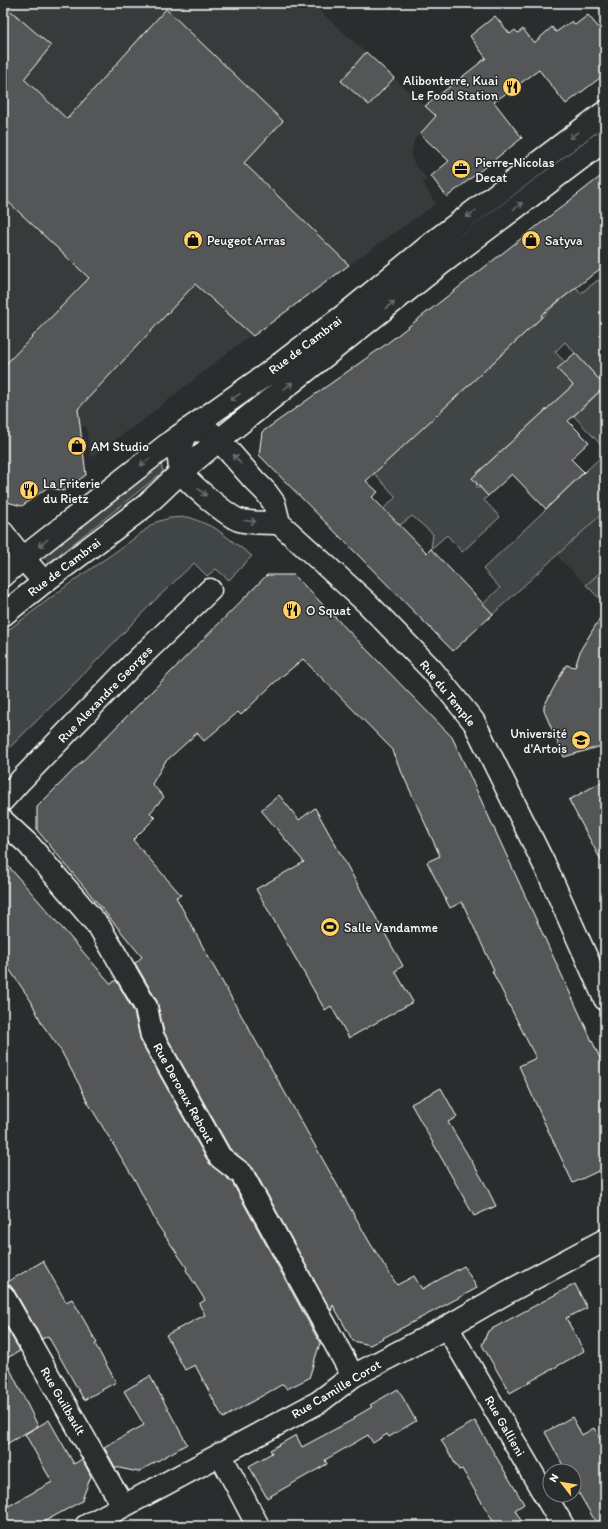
<svg xmlns="http://www.w3.org/2000/svg" width="608" height="1529" viewBox="0 0 608 1529" font-family="Itim,sans-serif">
  <style>
    .built { fill: #373a3b }
    .green { fill: #414445; stroke: #a0a2a2 }
    .building { fill: #555758; stroke: #fff }
    .lines { fill: none; stroke-linecap: round; stroke-linejoin: round }
    .minor-casing { stroke: #fff; stroke-width: 25 }
    .tertiary-casing { stroke: #fff; stroke-width: 25 }
    .secondary-casing { stroke: #fff; stroke-width: 25 }
    .minor { stroke: #2a2d2e; stroke-width: 22 }
    .tertiary { stroke: #2a2d2e; stroke-width: 22 }
    .secondary { stroke: #2a2d2e; stroke-width: 22 }
    .oneway { stroke: #6a6c6d }
    .labels { text-anchor: middle; dominant-baseline: central; stroke-width: 3; stroke-linejoin: round; paint-order: stroke }
    .poi-label { font-size: 13px; fill: #fff; stroke: #2a2d2e; text-anchor: start }
    .street-label { font-size: 13px; fill: #fff; stroke: #2a2d2e }
  </style>
  <rect width="100%" height="100%" fill="#2a2d2e"/>
  <filter id="ink" filterUnits="userSpaceOnUse"><feTurbulence type="fractalNoise" baseFrequency=".025" numOctaves="2"/><feDisplacementMap in="SourceGraphic" scale="8" xChannelSelector="R" yChannelSelector="G"/><feConvolveMatrix kernelMatrix="1 2 1 2 8 2 1 2 1" color-interpolation-filters="sRGB"/></filter>
  <g filter="url(#ink)">
    <path class="built" d="M 3,3 L 311,3 L 436,116 L 414,140 L 411,156 L 415,165 L 427,179 L 423,183 L 436,204 L 418,216 L 349,265 L 253,336 L 245,339 L 143,420 L 90,458 L 86,426 L 80,427 L 3,421 Z
      M 605,511 L 605,604 L 557,556 Z"/>
    <path class="green" d="M 598,280 L 605,289 L 605,386 L 565,342 L 555,352 L 565,362 L 558,369 L 573,385 L 475,475 L 477,488 L 481,488 L 488,496 L 484,500 L 500,517 L 462,552 L 447,535 L 431,549 L 433,534 L 412,516 L 400,525 L 380,512 L 396,497 L 374,473 L 556,304 L 576,287 L 581,293 Z
      M 605,387 L 605,449 L 574,416 Z
      M 605,453 L 605,511 L 493,614 L 483,604 L 500,588 L 483,569 Z
      M 161,464 L 163,472 L 50,562 L 43,558 L 45,551 L 153,467 Z
      M 189,517 L 215,528 L 252,556 L 229,580 L 216,569 L 207,576 L 194,563 L 151,604 L 77,681 L 3,754 L 3,634 L 73,581 L 124,546 L 156,522 L 170,518 Z
      M 605,568 L 605,604 L 586,585 Z"/>
    <path class="building" d="M 3,4 L 51,46 L 24,79 L 67,119 L 166,9 L 283,121 L 244,163 L 349,265 L 253,336 L 195,284 L 78,409 L 86,475 L 63,491 L 48,487 L 22,506 L 3,501 L 3,367 L 89,278 L 3,197 Z
      M 588,15 L 605,35 L 605,74 L 566,104 L 539,70 L 494,102 L 522,138 L 447,197 L 431,176 L 449,161 L 420,134 L 436,116 L 425,106 L 486,58 L 470,36 L 495,16 L 510,34 L 515,30 L 518,33 L 523,29 L 534,43 L 552,27 L 556,32 L 572,21 L 575,25 Z
      M 366,52 L 394,78 L 369,105 L 341,81 Z
      M 605,173 L 605,265 L 541,315 L 542,317 L 366,481 L 378,492 L 372,497 L 427,553 L 431,549 L 493,614 L 453,651 L 259,455 L 262,432 L 385,345 Z
      M 575,353 L 605,386 L 568,421 L 589,442 L 571,459 L 584,472 L 546,509 L 512,474 L 488,496 L 472,478 L 573,385 L 557,369 Z
      M 267,575 L 294,575 L 452,737 L 605,1069 L 605,1168 L 573,1183 L 545,1124 L 519,1066 L 536,1058 L 492,971 L 494,970 L 462,902 L 450,908 L 427,862 L 440,856 L 392,751 L 393,750 L 303,659 L 274,683 L 241,715 L 238,712 L 204,741 L 197,733 L 165,762 L 152,784 L 164,797 L 150,813 L 155,818 L 133,840 L 181,895 L 176,897 L 210,960 L 370,1243 L 397,1285 L 414,1276 L 422,1289 L 464,1266 L 477,1288 L 370,1345 L 353,1341 L 333,1305 L 331,1311 L 253,1168 L 230,1149 L 164,1032 L 157,1001 L 135,963 L 142,957 L 37,830 L 37,807 L 42,802 Z
      M 605,610 L 605,745 L 564,757 L 544,711 L 544,706 L 566,665 L 575,667 L 581,649 Z
      M 605,780 L 605,868 L 569,800 Z
      M 279,795 L 299,820 L 315,808 L 403,966 L 395,971 L 413,1002 L 349,1038 L 331,1006 L 325,1010 L 256,889 L 304,862 L 261,810 Z
      M 3,860 L 111,984 L 116,980 L 134,1012 L 141,1042 L 209,1163 L 232,1182 L 320,1343 L 309,1378 L 287,1389 L 283,1384 L 223,1418 L 195,1365 L 185,1370 L 166,1335 L 205,1315 L 199,1304 L 205,1300 L 186,1270 L 187,1268 L 157,1224 L 136,1182 L 87,1101 L 80,1086 L 60,1049 L 42,1024 L 31,1001 L 3,960 Z
      M 441,1088 L 457,1117 L 448,1122 L 484,1182 L 496,1206 L 474,1216 L 411,1104 Z
      M 43,1261 L 66,1302 L 72,1299 L 97,1343 L 95,1344 L 116,1382 L 84,1400 L 48,1336 L 42,1339 L 14,1290 L 10,1285 L 4,1284 Z
      M 575,1284 L 587,1308 L 566,1318 L 584,1351 L 510,1393 L 482,1345 L 488,1331 Z
      M 3,1321 L 20,1351 L 5,1359 L 38,1426 L 3,1446 Z
      M 150,1376 L 187,1444 L 138,1472 L 115,1467 L 104,1447 L 144,1425 L 124,1391 Z
      M 398,1389 L 416,1421 L 389,1437 L 387,1434 L 373,1443 L 368,1435 L 325,1460 L 327,1464 L 267,1498 L 249,1466 L 272,1453 L 270,1450 L 296,1435 L 302,1447 L 354,1419 L 353,1418 L 372,1407 L 370,1405 Z
      M 572,1417 L 582,1435 L 594,1428 L 605,1448 L 605,1526 L 598,1526 L 574,1485 L 574,1471 L 566,1471 L 545,1432 Z
      M 49,1420 L 74,1464 L 82,1459 L 91,1476 L 83,1497 L 82,1501 L 36,1526 L 3,1526 L 3,1509 L 52,1482 L 25,1434 Z
      M 475,1421 L 524,1504 L 515,1510 L 524,1526 L 496,1526 L 462,1469 L 459,1470 L 441,1440 Z"/>
    <g class="lines">
      <defs>
        <path id="minor" d="M 3,533 L 16,550 L 44,582
          M 3,800 L 21,780 L 132,665 L 210,590
          M 3,821 L 29,845 L 100,928 L 146,1007 L 152,1036 L 220,1157 L 242,1174 L 353,1376
          M 3,1296 L 112,1487 L 124,1506
          M 447,1327 L 563,1526
          M 220,1454 L 258,1526
          M 86,1526 L 319,1402 L 353,1376 L 447,1327 L 506,1293 L 605,1240"/>
        <path id="tertiary" d="M 279,523 C 267,522 250,524 239,520 C 229,517 184,480 181,471 C 176,456 181,444 187,430 L 209,431 L 219,440 L 254,480 L 266,492 L 274,503 L 279,523 L 367,603 L 432,670 L 474,722 L 549,874 L 605,999"/>
        <path id="secondary" d="M 3,576 L 23,558 L 172,441 L 267,374 L 347,313 L 436,240 L 605,112
          M 3,615 L 44,582 L 145,506 L 181,472 L 219,440 L 442,263 L 605,140"/>
      </defs>
      <use href="#minor" class="minor-casing"/>
      <use href="#tertiary" class="tertiary-casing"/>
      <use href="#secondary" class="secondary-casing"/>
      <use href="#minor" class="minor"/>
      <use href="#tertiary" class="tertiary"/>
      <use href="#secondary" class="secondary"/>
    </g>
    <defs><path id="oneway-shaft" d="M-6 0H5M1.5-3L5.5 0L1.5 3" fill="none" stroke-width="1.6" stroke-linecap="round" stroke-linejoin="round"/></defs>
    <g class="oneway">
      <use href="#oneway-shaft" transform="translate(574 135) rotate(143)"/>
      <use href="#oneway-shaft" transform="translate(518 206) rotate(-37)"/>
      <use href="#oneway-shaft" transform="translate(471 214) rotate(143)"/>
      <use href="#oneway-shaft" transform="translate(390 305) rotate(-38)"/>
      <use href="#oneway-shaft" transform="translate(288 386) rotate(-38)"/>
      <use href="#oneway-shaft" transform="translate(235 397) rotate(145)"/>
      <use href="#oneway-shaft" transform="translate(237 459) rotate(-130)"/>
      <use href="#oneway-shaft" transform="translate(145 462) rotate(142)"/>
      <use href="#oneway-shaft" transform="translate(202 492) rotate(43)"/>
      <use href="#oneway-shaft" transform="translate(250 521) rotate(5)"/>
      <use href="#oneway-shaft" transform="translate(43 543) rotate(142)"/>
    </g>
  </g>
  <defs>
    <symbol id="restaurant-disc" viewBox="-11 -11 22 22"><circle r="9.5" fill="#ffd166" stroke="#2a2d2e"/><path d="M-5-6h1v4h1v-4h1v4h1v-4h1v5L-1.5 .5V6h-2V.5L-5-1ZM5-6V6H3V1.5H1.5Q1.5-4 5-6Z" fill="#111"/></symbol>
    <symbol id="office-disc" viewBox="-11 -11 22 22"><circle r="9.5" fill="#ffd166" stroke="#2a2d2e"/><path d="M-6-3h4V-5.5h4V-3h4V5H-6ZM-1-4.5V-3h2v-1.5ZM-6 0V1H6V0Z" fill="#111"/></symbol>
    <symbol id="shop-disc" viewBox="-11 -11 22 22"><circle r="9.5" fill="#ffd166" stroke="#2a2d2e"/><path d="M-5-2.5h2.3a2.7 3.5 0 0 1 5.4 0H5L5.5 6h-11ZM-1.5-2.5h3a1.5 2.3 0 0 0-3 0Z" fill="#111"/></symbol>
    <symbol id="university-disc" viewBox="-11 -11 22 22"><circle r="9.5" fill="#ffd166" stroke="#2a2d2e"/><path d="M0-5L7-2L0 1L-7-2ZM-4 1L0 2.5L4 1V4Q0 6-4 4Z" fill="#111"/></symbol>
    <symbol id="stadium-disc" viewBox="-11 -11 22 22"><circle r="9.5" fill="#ffd166" stroke="#2a2d2e"/><path d="M0-5a6.5 5 0 1 0 0 10a6.5 5 0 1 0 0-10ZM-3.5-1.8h7v3.6h-7Z" fill="#111"/></symbol>
  </defs>
  <g fill-rule="evenodd">
    <use href="#restaurant-disc" x="501" y="76" width="22" height="22"/>
    <use href="#office-disc" x="450" y="158" width="22" height="22"/>
    <use href="#shop-disc" x="182" y="229" width="22" height="22"/>
    <use href="#shop-disc" x="520" y="229" width="22" height="22"/>
    <use href="#shop-disc" x="66" y="435" width="22" height="22"/>
    <use href="#restaurant-disc" x="18" y="479" width="22" height="22"/>
    <use href="#restaurant-disc" x="281" y="599" width="22" height="22"/>
    <use href="#university-disc" x="570" y="729" width="22" height="22"/>
    <use href="#stadium-disc" x="319" y="916" width="22" height="22"/>
  </g>
  <g class="labels">
    <g class="poi-label">
      <text x="498" y="80" text-anchor="end">Alibonterre, Kuai<tspan x="498" dy="15">Le Food Station</tspan></text>
      <text x="475" y="162">Pierre-Nicolas<tspan x="475" dy="15">Decat</tspan></text>
      <text x="207" y="240">Peugeot Arras</text>
      <text x="545" y="240">Satyva</text>
      <text x="91" y="446">AM Studio</text>
      <text x="43" y="483">La Friterie<tspan x="43" dy="15">du Rietz</tspan></text>
      <text x="306" y="610">O Squat</text>
      <text x="567" y="733" text-anchor="end">Université<tspan x="567" dy="15">d'Artois</tspan></text>
      <text x="344" y="927">Salle Vandamme</text>
    </g>
    <g class="street-label">
      <text transform="translate(305 345) rotate(-37)">Rue de Cambrai</text>
      <text transform="translate(64 567) rotate(-37)">Rue de Cambrai</text>
      <text transform="translate(448 693) rotate(51)">Rue du Temple</text>
      <text transform="translate(105 694) rotate(-46)">Rue Alexandre Georges</text>
      <text transform="translate(184 1093) rotate(61)">Rue Deroeux Rebout</text>
      <text transform="translate(336 1389) rotate(-31)">Rue Camille Corot</text>
      <text transform="translate(63 1401) rotate(60)">Rue Guilbault</text>
      <text transform="translate(505 1426) rotate(60)">Rue Gallieni</text>
    </g>
  </g>
  <rect width="608" height="1529" fill="none" stroke="#2a2d2e" stroke-width="16"/>
  <rect x="8" y="8" width="592" height="1513" fill="none" stroke="#fff" stroke-width="1.5" filter="url(#ink)"/>
  <g transform="translate(562 1483) rotate(301)"><circle r="19" fill="#2a2d2e" stroke="#7f8182"/>
  <path d="M0-3L7 15L0 10L-7 15Z" fill="#ffd166"/>
  <text y="-6" font-size="11" font-weight="bold" text-anchor="middle" fill="#ffffff">N</text>
  </g>
</svg>
